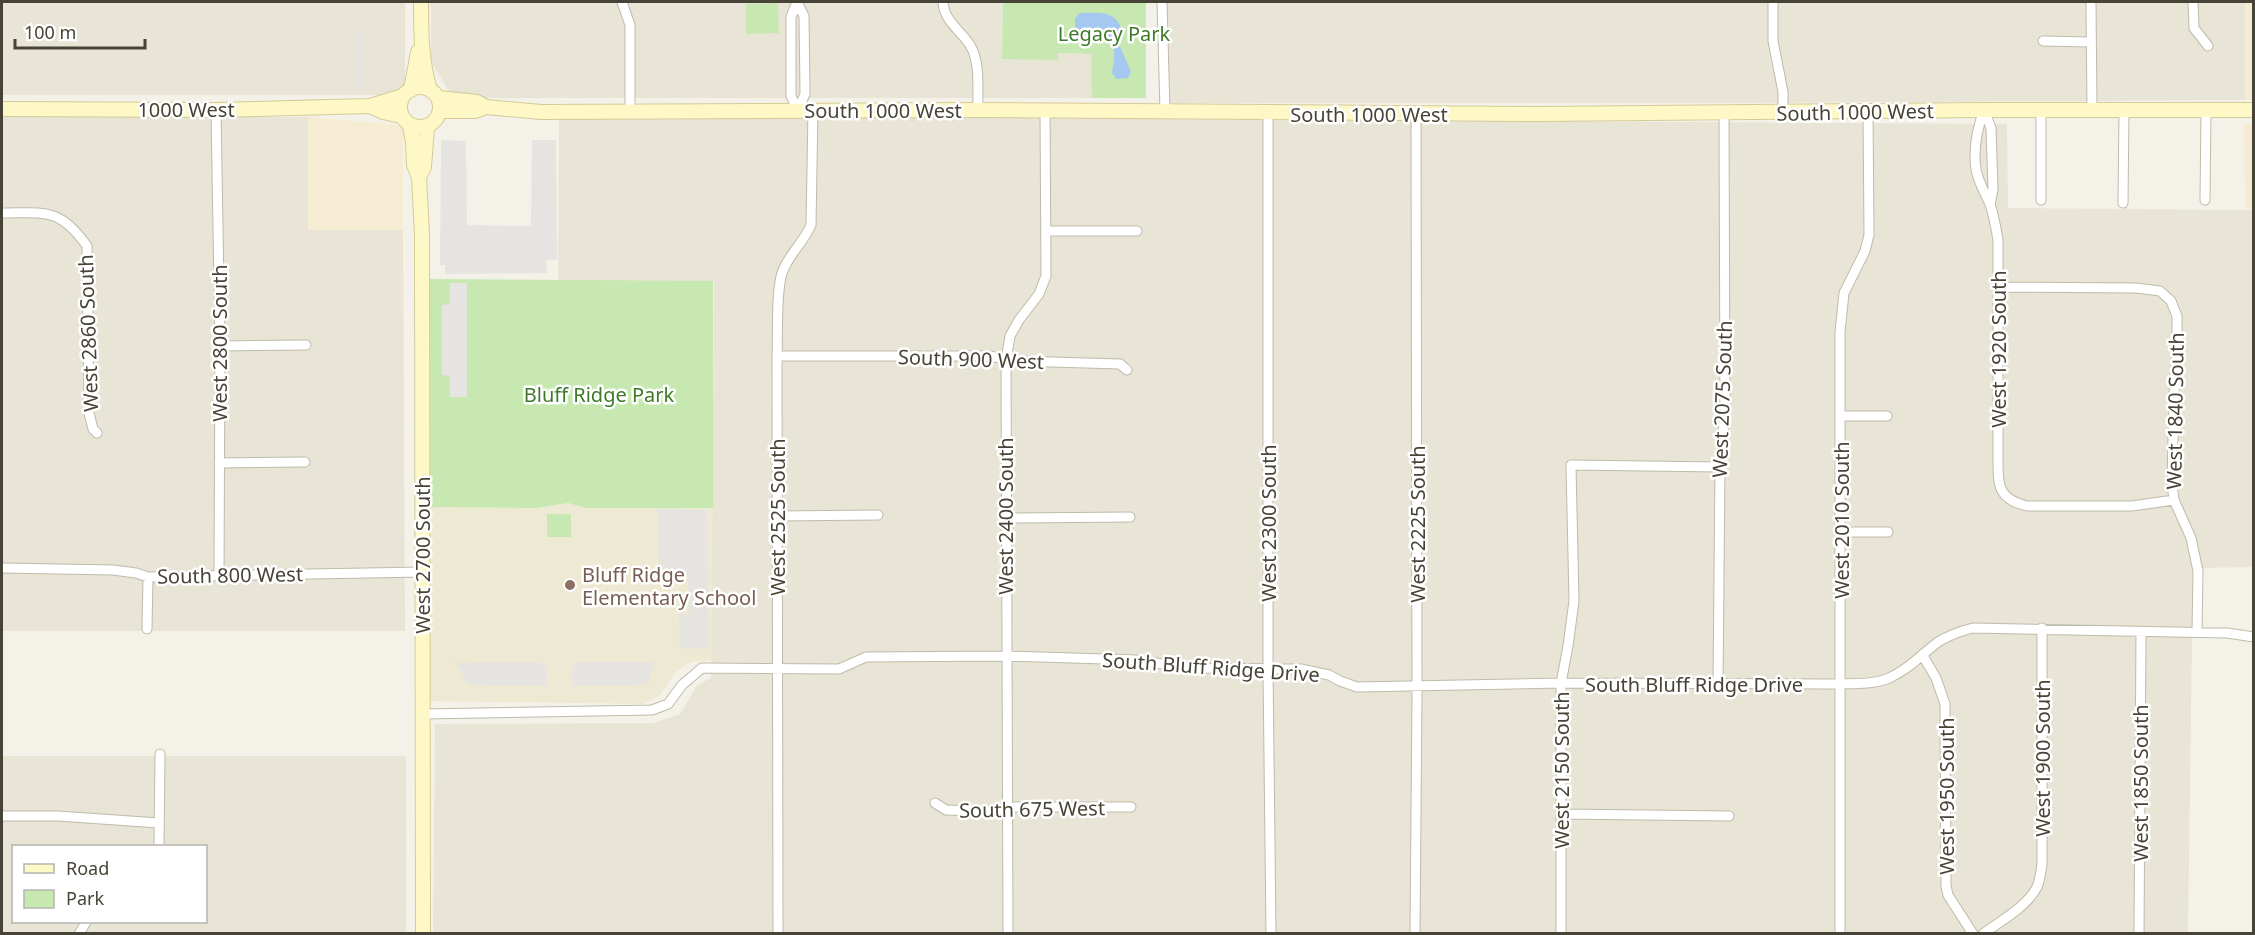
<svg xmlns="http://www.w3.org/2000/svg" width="2255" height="935" viewBox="0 0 2255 935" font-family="'Noto Sans',sans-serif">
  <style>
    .residential { fill: #e8e4d6; fill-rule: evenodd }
    .commercial { fill: #f6ebd3 }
    .education { fill: #ede9d2 }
    .green { fill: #c8e8b1 }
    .parking { fill: #e5e4e0 }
    .water { fill: #a4c8f0 }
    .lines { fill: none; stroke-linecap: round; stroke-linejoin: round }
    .minor-casing { stroke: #bfbbaa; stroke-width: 11 }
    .secondary-casing { stroke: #d4cb98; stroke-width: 16 }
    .minor { stroke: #fff; stroke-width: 9 }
    .secondary { stroke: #fef8c7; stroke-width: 14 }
    .education-dot { fill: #8d6e63; stroke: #fff; stroke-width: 2 }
    .labels { text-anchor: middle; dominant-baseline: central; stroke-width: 5; stroke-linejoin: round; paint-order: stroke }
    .park-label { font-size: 20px; fill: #3e7a29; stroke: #fff }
    .street-label { font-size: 20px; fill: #474337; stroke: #fff }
    .education-label { font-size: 20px; fill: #785e54; stroke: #fff; text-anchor: start }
  </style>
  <rect width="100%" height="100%" fill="#f4f2e8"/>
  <path class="residential" d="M 2,2 L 405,2 L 405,84 L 395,95 L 2,95 Z
    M 431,2 L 1003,2 L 1002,59 L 1058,59 L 1058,53 L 1092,54 L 1092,98 L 453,98 L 431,62 Z
    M 1166,2 L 2245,2 L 2245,100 L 1721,103 L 1168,103 Z
    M 559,115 L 2007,124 L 2008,208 L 2252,210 L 2254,261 L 2253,567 L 2193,568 L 2188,933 L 433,934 L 435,724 L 654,723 L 680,714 L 697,685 L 711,678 L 714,282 L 558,283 Z
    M 2,116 L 308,117 L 308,229 L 403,230 L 405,631 L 2,631 Z
    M 2,756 L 406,756 L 406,933 L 2,933 ZM 14,846 L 206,846 L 206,922 L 14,922 Z"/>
  <path class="commercial" d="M 2245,2 L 2253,2 L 2253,100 L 2245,100 Z
    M 308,117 L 400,125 L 403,129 L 403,230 L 308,230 Z
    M 2244,124 L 2253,124 L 2253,261 L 2252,211 L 2245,210 Z"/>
  <path class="education" d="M 559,503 L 568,503 L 586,508 L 713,508 L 711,661 L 692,662 L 686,665 L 675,673 L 660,695 L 644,704 L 428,701 L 428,507 L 536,508 Z"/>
  <path class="green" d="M 1003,2 L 1146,2 L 1146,98 L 1092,98 L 1091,54 L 1058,53 L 1058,60 L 1002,59 Z
    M 778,3 L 779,33 L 746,34 L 746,4 Z
    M 426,279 L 713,281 L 713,508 L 586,508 L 568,503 L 536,508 L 428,507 Z
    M 547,514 L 571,514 L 571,537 L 547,537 Z"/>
  <path class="parking" d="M 356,34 L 363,34 L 363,86 L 355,86 Z
    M 441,140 L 466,141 L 467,225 L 531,226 L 532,140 L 556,140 L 557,260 L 546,260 L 547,273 L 445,274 L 445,265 L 440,265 Z
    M 450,283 L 467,283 L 467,397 L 450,397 L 450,376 L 442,375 L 442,305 L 450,304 Z
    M 657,509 L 707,510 L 708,648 L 680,649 L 679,614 L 689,614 L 688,578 L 683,573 L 659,574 Z
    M 538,662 L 547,667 L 547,686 L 469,685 L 455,663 Z
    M 579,662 L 654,662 L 647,685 L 572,686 L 572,667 Z"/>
  <path class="water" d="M 1080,13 C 1097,13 1115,10 1121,28 L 1115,35 L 1131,72 L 1128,78 L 1116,79 L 1112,73 C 1115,58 1117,46 1105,34 L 1082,33 L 1075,30 L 1075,18 Z"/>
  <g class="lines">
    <defs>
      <path id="minor" d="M 622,2 L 630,25 L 630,110
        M 797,2 L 804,16 L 805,94 L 798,110
        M 797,2 L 791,17 L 791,96 L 798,110
        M 943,2 C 944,21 960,30 970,45 C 981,63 977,90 978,110
        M 1162,2 L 1165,112
        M 1773,2 L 1773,41 L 1783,92 L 1783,113
        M 2091,2 L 2092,110
        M 2193,2 L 2194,28 L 2208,46
        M 2043,41 L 2090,42
        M 216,110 L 220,346 L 219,575
        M 1984,110 C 1977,129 1973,149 1976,169 C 1978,182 1985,193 1990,204 C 1994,216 1996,228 1998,240 L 1998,459 C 1998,486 1998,499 2027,506 L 2132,506 L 2174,500
        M 1984,110 L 1991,128 L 1993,189 L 1990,205
        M 2041,110 L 2041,200
        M 1268,113 L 1268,668 L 1271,934
        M 2205,200 L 2206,111
        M 2123,203 L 2124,111
        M 2,213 C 45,213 59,207 87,246 L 89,413 L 93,429 L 97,433
        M 1047,231 L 1137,231
        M 1999,287 L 2136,288 L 2160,291 L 2171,301 L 2177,316 L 2177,345 L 2174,395 L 2172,484 L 2174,500 L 2191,538 L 2198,571 L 2197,632
        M 220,346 L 306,345
        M 777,356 L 989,356 L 1017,361 L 1120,364 L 1127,370
        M 1841,416 L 1887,416
        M 219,463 L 305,462
        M 778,516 L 878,515
        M 1005,518 L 1130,517
        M 1841,532 L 1888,532
        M 2,568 L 113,570 L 136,573 L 148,577 L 423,572
        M 147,629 L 148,577
        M 1923,656 L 1936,678 L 1945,704 L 1946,886 L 1948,895 L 1973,934
        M 1718,685 L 1720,467 L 1725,410 L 1724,113
        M 422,714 L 652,710 L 668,704 L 682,685 L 702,668 L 839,669 L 866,657 L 1005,656 L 1136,660 L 1190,668 L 1301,669 L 1329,675 L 1340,681 L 1357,687 L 1561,683 L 1828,684 C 1848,683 1870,686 1889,678 C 1908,670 1922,654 1938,642 C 1949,635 1961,631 1973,628 L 2227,633 L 2254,637
        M 935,803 L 946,810 L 986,811 L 1007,807 L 1131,807
        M 1561,814 L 1729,816
        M 2,816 L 58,816 L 159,823
        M 159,846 L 160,754
        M 79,934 L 86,922
        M 778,934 L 777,356 C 778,335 776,291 782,273 C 788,255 804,242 811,225 L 813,110
        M 1008,934 L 1006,361 L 1010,336 L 1019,320 L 1039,294 L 1046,276 L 1045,110
        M 1415,934 L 1417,694 L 1416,114
        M 1561,934 L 1561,683 L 1568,646 L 1574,601 L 1571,465 L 1720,467
        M 1840,934 L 1840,332 L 1844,293 L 1865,251 L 1869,235 L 1868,111
        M 1983,934 C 2000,921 2027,907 2037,887 C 2040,880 2041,871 2042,864 L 2042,628
        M 2139,934 L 2141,632"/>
      <path id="secondary" d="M 421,2 C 421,32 421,60 430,90
        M400 107a20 20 0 1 1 40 0a20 20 0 1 1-40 0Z
        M 411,90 L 418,52
        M 438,98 L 477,102 L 486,107 L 541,112 L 978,110 L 1540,114 L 1984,110 L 2254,110
        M 370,106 L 383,112 L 401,116
        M 2,109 L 216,110 L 370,106 L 403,96
        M 440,111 L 475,111 L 486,107
        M 410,125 L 413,142 L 414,165 L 419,177 L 422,235 L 423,934
        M 419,177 L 424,167 L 427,127"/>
    </defs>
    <use href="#minor" class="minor-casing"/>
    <use href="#secondary" class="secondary-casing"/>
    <use href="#minor" class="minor"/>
    <use href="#secondary" class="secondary"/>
  </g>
  <circle class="education-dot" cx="570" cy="585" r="6"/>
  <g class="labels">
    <g class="park-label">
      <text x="1114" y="33">Legacy Park</text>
      <text x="599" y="394">Bluff Ridge Park</text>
    </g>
    <g class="street-label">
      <text x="186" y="109">1000 West</text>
      <text x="883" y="110">South 1000 West</text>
      <text transform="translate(1855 112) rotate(-1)">South 1000 West</text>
      <text x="1369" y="114">South 1000 West</text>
      <text transform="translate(88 333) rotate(-92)">West 2860 South</text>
      <text transform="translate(219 343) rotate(-90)">West 2800 South</text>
      <text transform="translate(1998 349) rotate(-90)">West 1920 South</text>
      <text transform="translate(971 359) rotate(2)">South 900 West</text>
      <text transform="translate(1722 399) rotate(-88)">West 2075 South</text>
      <text transform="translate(2175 411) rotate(-89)">West 1840 South</text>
      <text transform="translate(1005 516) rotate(-90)">West 2400 South</text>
      <text transform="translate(777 517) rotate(-90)">West 2525 South</text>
      <text transform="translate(1841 520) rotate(-90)">West 2010 South</text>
      <text transform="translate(1268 523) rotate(-90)">West 2300 South</text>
      <text transform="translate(1417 524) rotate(-90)">West 2225 South</text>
      <text transform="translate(422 555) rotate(-90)">West 2700 South</text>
      <text transform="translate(230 575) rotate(-1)">South 800 West</text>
      <text transform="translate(1211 667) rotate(4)">South Bluff Ridge Drive</text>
      <text x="1694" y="684">South Bluff Ridge Drive</text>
      <text transform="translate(2042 758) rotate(-90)">West 1900 South</text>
      <text transform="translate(1561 770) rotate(-90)">West 2150 South</text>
      <text transform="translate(2140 783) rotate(-90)">West 1850 South</text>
      <text transform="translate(1946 796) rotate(-90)">West 1950 South</text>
      <text transform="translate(1032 809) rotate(-1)">South 675 West</text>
    </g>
    <g class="education-label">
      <text x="582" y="574">Bluff Ridge<tspan x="582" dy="23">Elementary School</tspan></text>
    </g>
  </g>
  <rect width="2255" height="935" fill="none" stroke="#474337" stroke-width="6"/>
  <rect x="12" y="845" width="195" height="78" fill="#ffffff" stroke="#b5b4af" stroke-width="1.5"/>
  <rect x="24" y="864" width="30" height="9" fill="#fef8c7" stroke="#b5b4af" stroke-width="1.5"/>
  <text x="66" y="875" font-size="18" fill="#474337">Road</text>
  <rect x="24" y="890" width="30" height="18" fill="#c8e8b1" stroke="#b5b4af" stroke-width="1.5"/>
  <text x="66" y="905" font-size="18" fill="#474337">Park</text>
  <path d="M15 39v9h130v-9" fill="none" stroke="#474337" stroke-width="3"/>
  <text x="24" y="39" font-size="18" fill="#474337" stroke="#ffffff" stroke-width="4.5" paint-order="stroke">100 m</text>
</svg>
